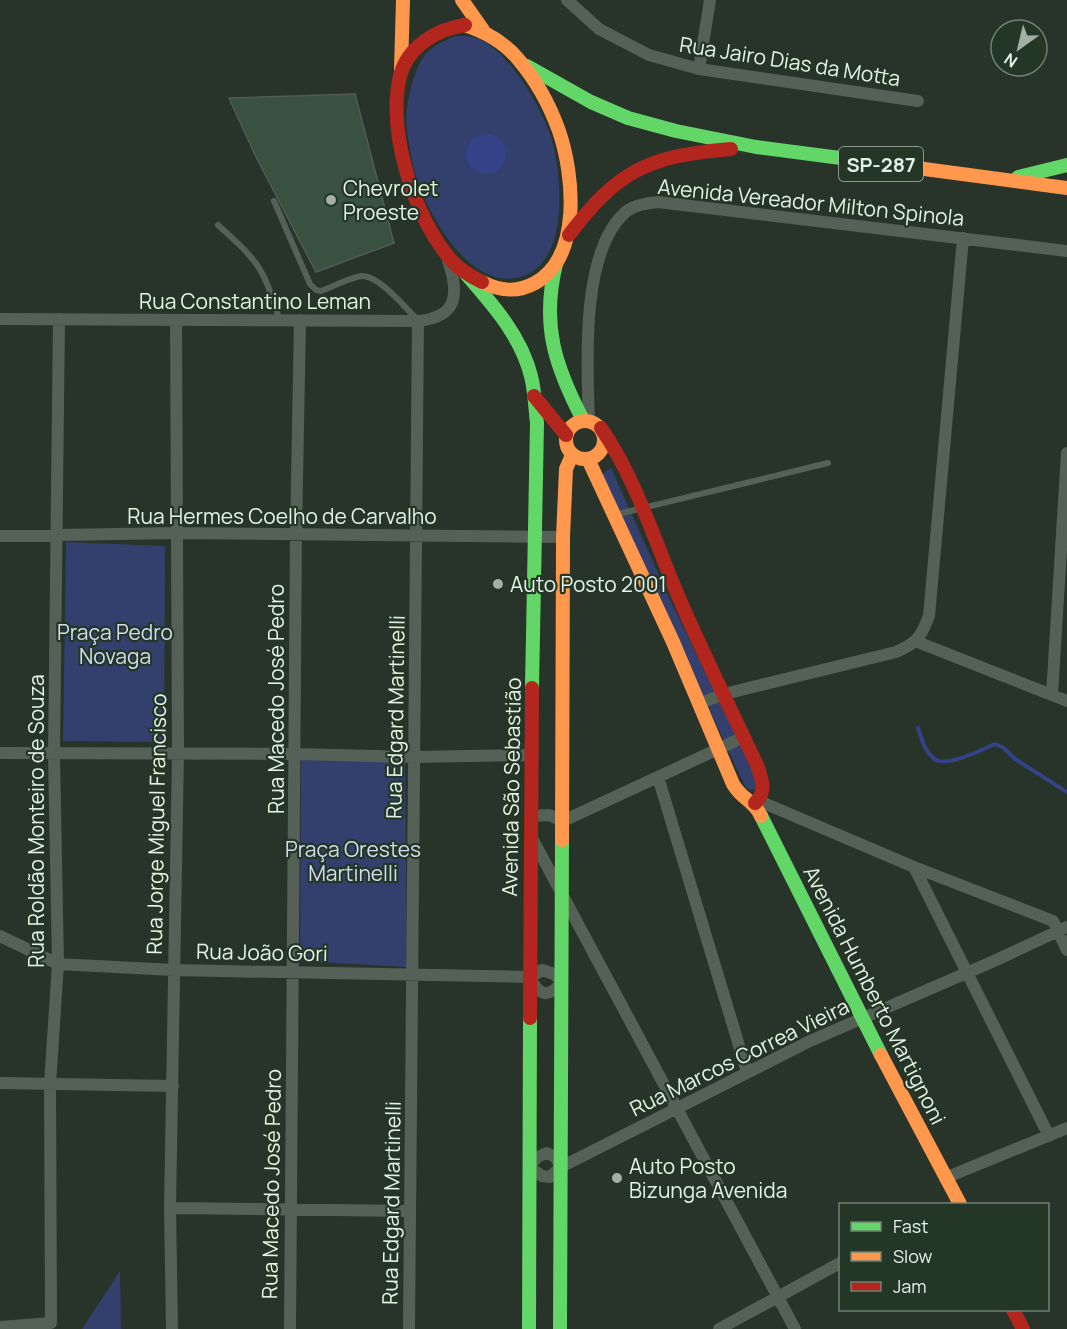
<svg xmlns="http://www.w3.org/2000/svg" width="1067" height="1329" viewBox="0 0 1067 1329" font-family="Manrope,sans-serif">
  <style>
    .green { fill: #33406e }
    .water { fill: #344287 }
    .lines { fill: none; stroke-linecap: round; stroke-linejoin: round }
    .stream { stroke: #344287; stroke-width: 4 }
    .building { fill: #395141; stroke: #535b54; stroke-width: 1.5 }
    .lane { stroke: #556157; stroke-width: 6 }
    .street { stroke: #556157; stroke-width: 12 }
    .fast { stroke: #63d668; stroke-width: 14 }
    .slow { stroke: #ff974d; stroke-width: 14 }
    .jam { stroke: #b3261e; stroke-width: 14 }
    .poi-dot { fill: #a3aea4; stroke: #243727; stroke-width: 2 }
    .labels { text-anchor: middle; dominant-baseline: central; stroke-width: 4.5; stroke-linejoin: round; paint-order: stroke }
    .shield { fill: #243727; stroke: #abb8ad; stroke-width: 1.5 }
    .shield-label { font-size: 20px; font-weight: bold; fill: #e5f0e6 }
    .street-label { font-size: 21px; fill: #e5f0e6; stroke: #243727 }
    .poi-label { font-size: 21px; fill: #e5f0e6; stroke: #243727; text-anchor: start }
    .park-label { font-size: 21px; fill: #d3daf0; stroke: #243727 }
  </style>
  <rect width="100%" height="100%" fill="#28332a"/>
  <path class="green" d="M 455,36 C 464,36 473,36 481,40 C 510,54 540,105 550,134 C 563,174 571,268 516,278 C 469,287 429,216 417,179 C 412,164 409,145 407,130 C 404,111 412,75 422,59 C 429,47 443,42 455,36 Z
    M 611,468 L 667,593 L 758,782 L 757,789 L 750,790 L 745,786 L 733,761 L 602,474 Z
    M 66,542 L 165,546 L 164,742 L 63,741 Z
    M 301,759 L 405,762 L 407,967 L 300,961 Z
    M 120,1271 L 121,1329 L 82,1329 Z"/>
  <path class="water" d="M466 154a20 20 0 1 1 40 0a20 20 0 1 1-40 0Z"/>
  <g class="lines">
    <path class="stream" d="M 918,728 C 922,739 924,750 933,758 C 944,769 981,750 995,744 L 1004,748 L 1015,759 L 1067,792"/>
  </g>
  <path class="building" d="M 355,94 L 394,243 L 316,272 L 256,157 L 229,98 Z"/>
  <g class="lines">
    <path class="lane" d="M 274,201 L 310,284 L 316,290 L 321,291 C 332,287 351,277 362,276 C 379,275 406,309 418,320
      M 218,225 C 234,240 253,255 263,275 C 270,288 274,305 280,320
      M 618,514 L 828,463"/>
    <path class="street" d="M 567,0 L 599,29 L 649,55 L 699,69 L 918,101
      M 699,69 L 710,0
      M 0,319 L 418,321 C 459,317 459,293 448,260
      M 589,421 C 587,366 580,249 627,211 C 635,205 647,203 658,202 L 1067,251
      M 0,536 L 176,533 L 563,537
      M 915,641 L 1067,701
      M 1052,695 L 1067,453
      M 700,703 L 724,694 L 896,652 C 917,643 921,637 929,616 L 963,238
      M 0,753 L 295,754 L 414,757 L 531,755
      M 658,777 L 747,1072
      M 759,801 L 914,867 L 1053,921 L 1067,950
      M 531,816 L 549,815 L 563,821 L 744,737
      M 533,840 L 795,1329
      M 914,867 L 1049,1136
      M 0,936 L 58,964 L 173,970 L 530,977
      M 542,970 L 554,974 L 562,982 C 548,999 539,996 530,977 Z
      M 0,1083 L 173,1086
      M 561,1167 L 555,1157 L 547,1153 L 537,1157 L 529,1167 L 542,1176 L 550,1177 L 561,1167 L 810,1041 L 994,961 L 1067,927
      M 945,1178 L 1067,1128
      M 170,1208 L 410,1211
      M 0,1327 L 51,1323 L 50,1084 L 58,964 L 54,754 L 59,319
      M 172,1329 L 170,1208 L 178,753 L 176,320
      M 290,1329 L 296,534 L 300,320
      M 409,1329 L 418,321
      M 719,1329 L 840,1263"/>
    <path class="fast" d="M 527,66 L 591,102 L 628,118 L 676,131 L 756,147 L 917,168
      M 1018,177 L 1067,165
      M 556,264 C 541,325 555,366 583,420
      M 466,274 C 493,305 521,336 531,376 C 535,392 535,407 537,423 L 532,688
      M 761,816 L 881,1055
      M 529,1329 L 530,1018
      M 560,1329 L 562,840"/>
    <path class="slow" d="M 462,0 L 483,30
      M 465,25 C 486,32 504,42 518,59 C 536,80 550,106 559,131 C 574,175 582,257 535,283 C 517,293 500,291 482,282
      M 401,69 L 403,0
      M 917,168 L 1067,188
      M566 440a19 19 0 1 1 38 0a19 19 0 1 1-38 0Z
      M 588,459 L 673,642 L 733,784 C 743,801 753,799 761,816
      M 562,840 L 563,537 L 566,469 L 572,455
      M 881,1055 L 960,1204"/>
    <path class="jam" d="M 465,25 C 437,29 408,46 400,76 C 387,132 414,218 452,261 C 460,270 472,277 482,282
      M 569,235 C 619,169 649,156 731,149
      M 534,396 L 566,435
      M 601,428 C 634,476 652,533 674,586 C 699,646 729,705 757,765 C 762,779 767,792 755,803
      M 530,1018 L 532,688
      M 1013,1310 L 1023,1329"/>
  </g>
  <g class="poi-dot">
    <circle cx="331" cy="200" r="6"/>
    <circle cx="498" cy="584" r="6"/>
    <circle cx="617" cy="1178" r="6"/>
  </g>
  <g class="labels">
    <rect class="shield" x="839" y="147" width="84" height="34" rx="4.5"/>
    <g class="shield-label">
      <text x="881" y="164">SP-287</text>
    </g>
    <g class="street-label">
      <text transform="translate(790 61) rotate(9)">Rua Jairo Dias da Motta</text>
      <text transform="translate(811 202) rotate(6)">Avenida Vereador Milton Spinola</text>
      <text x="255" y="301">Rua Constantino Leman</text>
      <text x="282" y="516">Rua Hermes Coelho de Carvalho</text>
      <text transform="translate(276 699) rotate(-90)">Rua Macedo José Pedro</text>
      <text transform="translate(395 717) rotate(-89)">Rua Edgard Martinelli</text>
      <text transform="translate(511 787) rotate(-89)">Avenida São Sebastião</text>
      <text transform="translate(36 821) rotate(-90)">Rua Roldão Monteiro de Souza</text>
      <text transform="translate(156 824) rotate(-89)">Rua Jorge Miguel Francisco</text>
      <text transform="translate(262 952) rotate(1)">Rua João Gori</text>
      <text transform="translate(875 995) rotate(63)">Avenida Humberto Martignoni</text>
      <text transform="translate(739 1057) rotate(-26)">Rua Marcos Correa Vieira</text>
      <text transform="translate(271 1184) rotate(-89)">Rua Macedo José Pedro</text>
      <text transform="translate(391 1203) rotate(-89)">Rua Edgard Martinelli</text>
    </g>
    <g class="poi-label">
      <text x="343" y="188">Chevrolet<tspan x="343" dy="24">Proeste</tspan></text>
      <text x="510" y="584">Auto Posto 2001</text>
      <text x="629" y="1166">Auto Posto<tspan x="629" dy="24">Bizunga Avenida</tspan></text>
    </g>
    <g class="park-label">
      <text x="115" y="632">Praça Pedro<tspan x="115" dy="24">Novaga</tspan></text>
      <text x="353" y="849">Praça Orestes<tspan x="353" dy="24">Martinelli</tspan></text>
    </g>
  </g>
  <rect x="839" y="1203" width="210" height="108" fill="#243727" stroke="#718173" stroke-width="1.5"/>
  <rect x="851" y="1222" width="30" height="9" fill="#63d668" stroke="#718173" stroke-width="1.5"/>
  <text x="893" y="1233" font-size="18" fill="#e5f0e6">Fast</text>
  <rect x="851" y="1252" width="30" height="9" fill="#ff974d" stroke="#718173" stroke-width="1.5"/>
  <text x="893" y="1263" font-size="18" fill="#e5f0e6">Slow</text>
  <rect x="851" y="1282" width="30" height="9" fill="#b3261e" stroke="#718173" stroke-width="1.5"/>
  <text x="893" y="1293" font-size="18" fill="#e5f0e6">Jam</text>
  <g transform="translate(1019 48) rotate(214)"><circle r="28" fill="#243727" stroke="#718173" stroke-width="1.5"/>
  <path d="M0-4.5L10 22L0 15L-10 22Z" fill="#a3aea4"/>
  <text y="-9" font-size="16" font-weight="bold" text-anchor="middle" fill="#e5f0e6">N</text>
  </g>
</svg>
